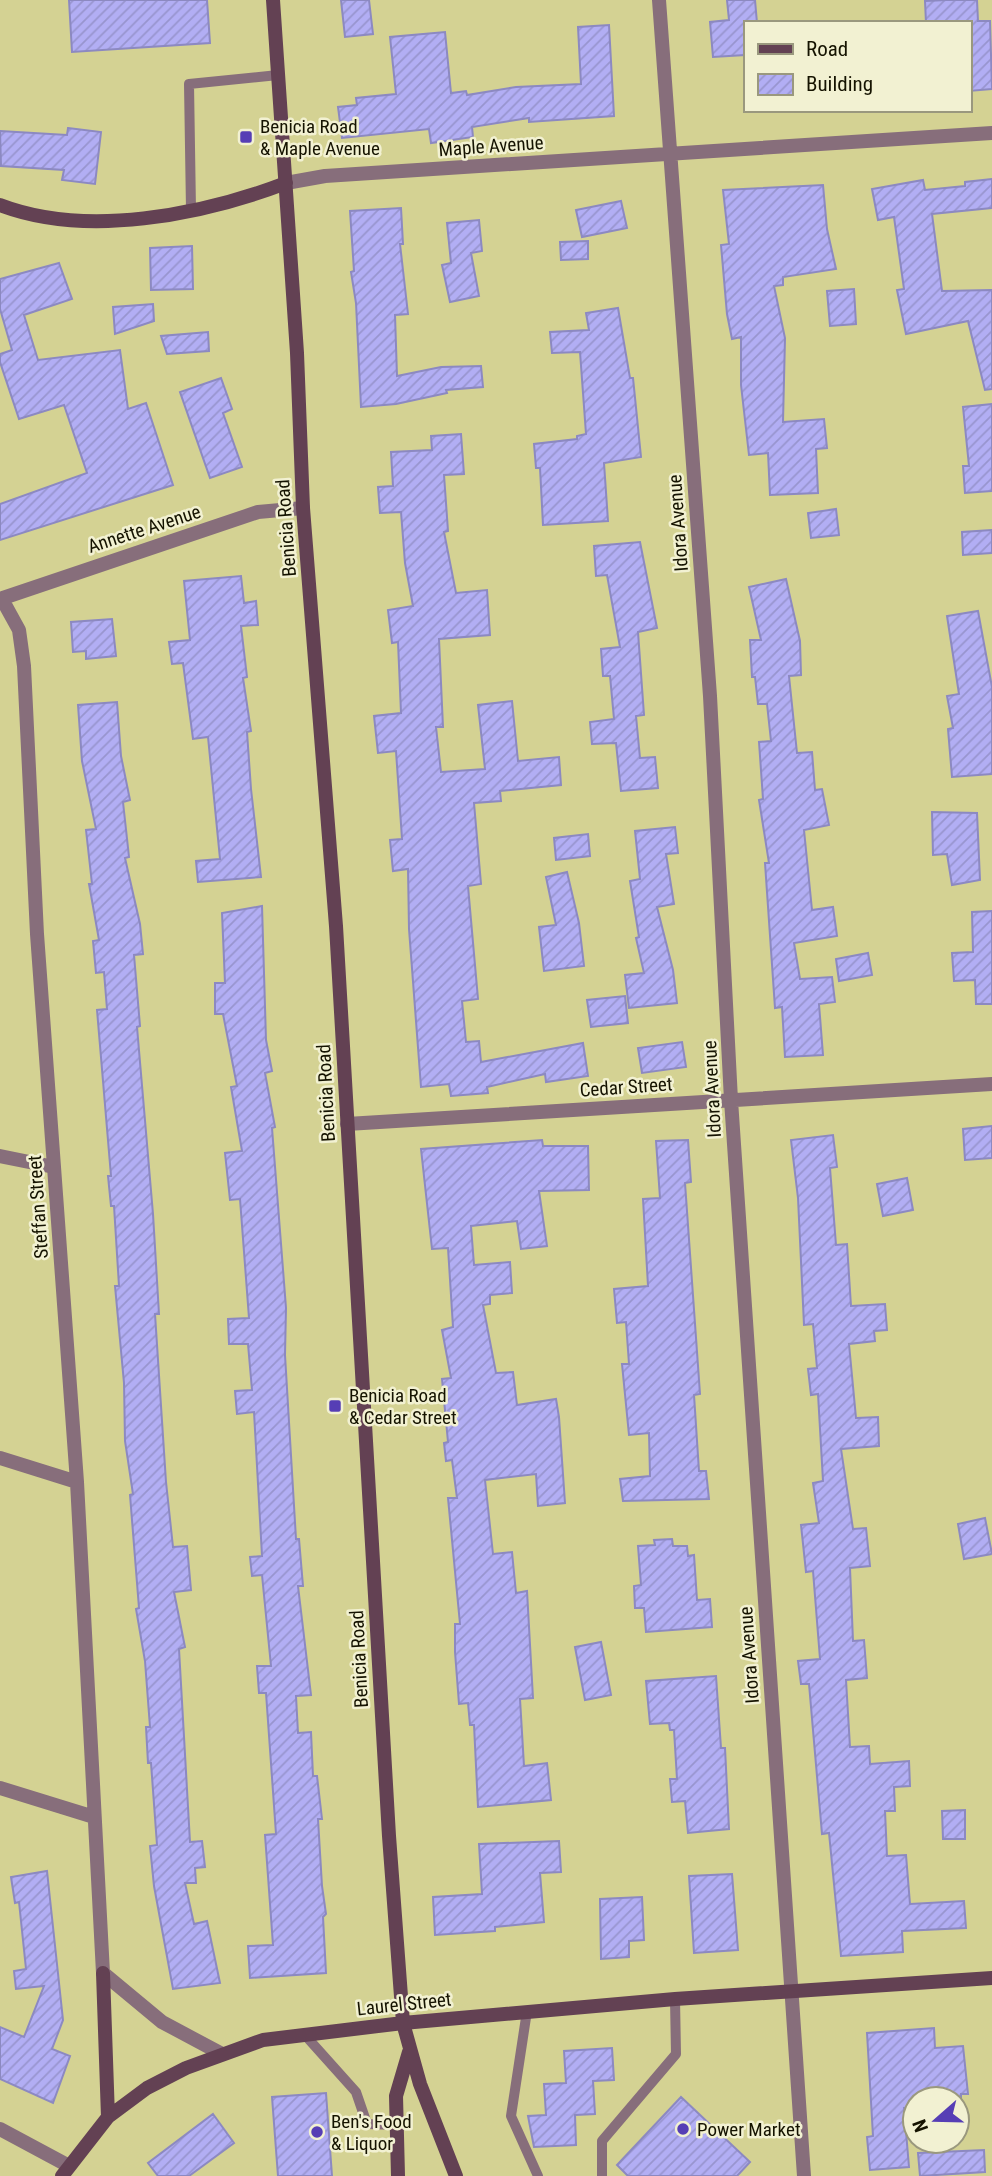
<svg xmlns="http://www.w3.org/2000/svg" width="992" height="2176" viewBox="0 0 992 2176" font-family="'Roboto Condensed',sans-serif">
  <style>
    .building { fill: url(#building-hatch); stroke: #8c89c1; stroke-width: 2 }
    .lines { fill: none; stroke-linecap: round; stroke-linejoin: round }
    .lane { stroke: #876e7b; stroke-width: 10 }
    .street { stroke: #876e7b; stroke-width: 14 }
    .secondary { stroke: #634153; stroke-width: 14 }
    .poi-dot { fill: #563eb5; stroke: #f2f1d2; stroke-width: 2.5 }
    .labels { text-anchor: middle; dominant-baseline: central; stroke-width: 5; stroke-linejoin: round; paint-order: stroke }
    .poi-label { font-size: 19px; fill: #151300; stroke: #f2f1d2; text-anchor: start }
    .street-label { font-size: 19px; fill: #151300; stroke: #f2f1d2 }
  </style>
  <defs>
    <pattern id="building-hatch" width="6" height="6" patternUnits="userSpaceOnUse" patternTransform="scale(1.75)"><rect width="6" height="6" fill="#b2aef4"/><path d="M-1 1l2-2M0 6l6-6M5 7l2-2" fill="none" stroke="#9895cf"/></pattern>
  </defs>
  <rect width="100%" height="100%" fill="#d4d293"/>
  <path class="building" d="M 69,0 L 207,0 L 210,43 L 72,52 Z
    M 341,0 L 369,0 L 373,34 L 345,37 Z
    M 727,0 L 755,0 L 757,23 L 745,23 L 745,55 L 713,57 L 710,22 L 729,20 Z
    M 947,0 L 977,0 L 978,21 L 990,21 L 992,89 L 969,91 L 969,23 L 926,23 L 925,1 Z
    M 609,25 L 614,116 L 529,122 L 529,118 L 472,127 L 473,137 L 431,143 L 429,129 L 342,138 L 338,107 L 357,105 L 356,98 L 396,94 L 390,37 L 445,32 L 451,93 L 466,91 L 467,95 L 516,87 L 581,84 L 578,27 Z
    M 68,128 L 101,132 L 95,184 L 62,180 L 64,170 L 1,166 L 0,131 L 67,135 Z
    M 992,179 L 992,208 L 932,214 L 942,291 L 992,290 L 992,389 L 985,390 L 968,321 L 906,334 L 897,290 L 904,289 L 894,217 L 878,220 L 872,189 L 923,180 L 925,190 L 965,186 L 965,182 Z
    M 823,185 L 827,229 L 836,269 L 783,277 L 783,285 L 774,286 L 785,338 L 783,422 L 824,419 L 827,448 L 816,449 L 818,493 L 770,495 L 768,453 L 749,455 L 741,385 L 741,337 L 732,339 L 727,314 L 721,245 L 729,244 L 723,190 Z
    M 621,201 L 627,228 L 582,237 L 576,210 Z
    M 401,208 L 403,244 L 400,244 L 408,314 L 395,315 L 397,376 L 441,367 L 481,366 L 483,387 L 446,390 L 447,393 L 396,404 L 361,407 L 356,303 L 351,272 L 354,271 L 350,211 Z
    M 479,220 L 482,251 L 471,253 L 479,296 L 450,302 L 442,265 L 451,263 L 447,223 Z
    M 588,241 L 588,259 L 561,260 L 560,242 Z
    M 192,246 L 193,289 L 151,290 L 150,248 Z
    M 59,263 L 72,299 L 24,315 L 38,360 L 120,350 L 128,409 L 146,403 L 173,485 L 0,540 L 0,504 L 87,473 L 64,405 L 19,419 L 0,362 L 0,354 L 12,350 L 0,309 L 0,279 Z
    M 854,289 L 856,324 L 830,326 L 827,291 Z
    M 153,304 L 154,321 L 115,334 L 113,307 Z
    M 618,308 L 630,378 L 633,378 L 641,457 L 604,463 L 608,521 L 543,525 L 540,468 L 536,468 L 534,444 L 577,439 L 577,436 L 586,434 L 580,352 L 552,353 L 550,332 L 589,330 L 586,313 Z
    M 208,332 L 209,351 L 167,354 L 161,336 Z
    M 221,378 L 232,409 L 223,413 L 242,467 L 210,478 L 180,392 Z
    M 992,404 L 992,491 L 965,493 L 963,466 L 969,466 L 963,407 Z
    M 461,434 L 464,474 L 444,475 L 448,531 L 444,532 L 456,593 L 487,590 L 490,635 L 439,639 L 443,727 L 436,727 L 441,772 L 485,769 L 478,705 L 512,701 L 518,761 L 559,757 L 561,785 L 500,791 L 501,801 L 474,803 L 481,884 L 468,886 L 478,999 L 462,1001 L 466,1042 L 479,1041 L 481,1062 L 583,1043 L 588,1076 L 546,1082 L 545,1074 L 487,1087 L 488,1093 L 451,1096 L 449,1084 L 421,1087 L 409,929 L 408,869 L 393,871 L 390,840 L 402,839 L 396,751 L 378,753 L 374,716 L 401,713 L 398,642 L 392,643 L 388,610 L 413,606 L 405,563 L 401,512 L 380,513 L 378,487 L 393,486 L 391,452 L 432,450 L 431,436 Z
    M 836,509 L 839,535 L 811,538 L 808,513 Z
    M 992,530 L 992,553 L 963,555 L 962,532 Z
    M 640,542 L 657,628 L 638,632 L 644,715 L 636,716 L 640,758 L 655,757 L 658,788 L 621,791 L 616,743 L 592,744 L 590,722 L 614,719 L 610,676 L 603,676 L 601,649 L 620,647 L 607,575 L 596,576 L 594,546 Z
    M 241,576 L 244,603 L 256,601 L 258,625 L 241,626 L 247,677 L 243,678 L 251,731 L 247,732 L 251,789 L 261,877 L 198,882 L 196,861 L 220,859 L 208,737 L 193,739 L 183,663 L 172,664 L 169,642 L 190,640 L 184,581 Z
    M 786,579 L 800,641 L 801,675 L 789,676 L 797,753 L 812,752 L 815,790 L 822,789 L 829,825 L 804,830 L 812,910 L 833,907 L 837,936 L 794,943 L 800,979 L 832,977 L 835,1002 L 819,1004 L 823,1055 L 785,1057 L 782,1007 L 775,1008 L 765,863 L 769,863 L 759,800 L 763,799 L 759,742 L 771,741 L 767,704 L 758,704 L 755,677 L 752,677 L 750,640 L 761,640 L 749,587 Z
    M 978,611 L 992,687 L 992,774 L 952,777 L 948,729 L 953,728 L 947,696 L 959,694 L 947,616 Z
    M 112,619 L 116,656 L 86,659 L 86,651 L 73,652 L 71,622 Z
    M 117,702 L 121,756 L 130,800 L 123,802 L 129,857 L 125,858 L 140,924 L 143,954 L 134,955 L 140,1026 L 137,1027 L 153,1214 L 159,1314 L 155,1314 L 166,1482 L 173,1547 L 187,1546 L 191,1590 L 174,1592 L 185,1647 L 179,1649 L 190,1842 L 202,1841 L 205,1867 L 195,1868 L 196,1883 L 185,1883 L 194,1924 L 207,1921 L 220,1983 L 173,1989 L 154,1886 L 150,1846 L 157,1845 L 151,1763 L 148,1763 L 146,1727 L 150,1727 L 145,1661 L 136,1609 L 139,1608 L 130,1495 L 133,1494 L 125,1441 L 124,1383 L 115,1286 L 119,1286 L 114,1206 L 111,1206 L 108,1176 L 111,1176 L 97,1010 L 107,1009 L 104,972 L 96,973 L 93,941 L 99,940 L 89,884 L 92,884 L 86,830 L 96,829 L 82,761 L 78,705 Z
    M 932,812 L 977,813 L 980,880 L 952,885 L 947,854 L 933,855 Z
    M 675,827 L 678,853 L 666,854 L 674,904 L 657,907 L 673,970 L 677,1003 L 629,1008 L 625,975 L 644,973 L 636,938 L 639,937 L 630,881 L 640,879 L 635,831 Z
    M 588,834 L 590,856 L 556,860 L 554,838 Z
    M 567,872 L 579,923 L 584,966 L 544,971 L 539,927 L 556,925 L 546,877 Z
    M 262,906 L 266,1040 L 272,1071 L 265,1073 L 275,1127 L 272,1128 L 286,1308 L 285,1355 L 296,1539 L 299,1539 L 303,1586 L 298,1586 L 311,1695 L 296,1696 L 298,1733 L 311,1732 L 313,1776 L 317,1776 L 322,1819 L 318,1819 L 322,1886 L 326,1914 L 323,1917 L 326,1973 L 250,1978 L 248,1946 L 273,1945 L 265,1835 L 276,1834 L 266,1693 L 259,1693 L 257,1666 L 271,1666 L 262,1575 L 252,1576 L 250,1557 L 262,1556 L 254,1412 L 237,1414 L 235,1391 L 252,1390 L 248,1344 L 229,1344 L 228,1319 L 249,1318 L 240,1199 L 230,1200 L 225,1153 L 242,1151 L 231,1087 L 237,1086 L 223,1014 L 215,1014 L 215,983 L 225,983 L 222,913 Z
    M 992,911 L 992,1004 L 976,1004 L 975,980 L 954,981 L 952,953 L 973,952 L 972,912 Z
    M 868,953 L 872,975 L 839,981 L 836,959 Z
    M 625,996 L 628,1023 L 591,1027 L 587,1000 Z
    M 682,1042 L 686,1067 L 642,1073 L 638,1048 Z
    M 992,1126 L 992,1158 L 965,1160 L 963,1129 Z
    M 833,1135 L 837,1167 L 830,1168 L 836,1245 L 847,1244 L 851,1306 L 885,1304 L 887,1330 L 874,1331 L 875,1341 L 849,1344 L 856,1418 L 878,1417 L 879,1446 L 841,1449 L 853,1529 L 866,1528 L 870,1566 L 850,1568 L 853,1641 L 864,1640 L 867,1678 L 846,1680 L 850,1747 L 869,1746 L 870,1764 L 909,1761 L 910,1786 L 894,1787 L 895,1811 L 885,1811 L 887,1856 L 906,1855 L 910,1904 L 964,1901 L 966,1928 L 902,1931 L 903,1952 L 841,1956 L 829,1833 L 822,1834 L 809,1684 L 801,1684 L 798,1661 L 820,1659 L 813,1571 L 806,1572 L 801,1525 L 819,1523 L 813,1483 L 823,1481 L 818,1394 L 811,1395 L 808,1369 L 817,1368 L 813,1324 L 804,1325 L 798,1198 L 791,1140 Z
    M 542,1140 L 543,1146 L 588,1146 L 589,1190 L 539,1191 L 547,1246 L 521,1249 L 517,1221 L 471,1226 L 474,1265 L 510,1262 L 512,1293 L 490,1295 L 490,1304 L 483,1305 L 496,1373 L 513,1372 L 517,1405 L 556,1399 L 559,1417 L 565,1503 L 538,1506 L 536,1474 L 485,1480 L 493,1554 L 512,1552 L 516,1593 L 527,1591 L 533,1698 L 520,1699 L 524,1766 L 547,1763 L 551,1800 L 478,1807 L 474,1725 L 470,1725 L 468,1703 L 459,1704 L 455,1652 L 455,1624 L 460,1624 L 448,1498 L 457,1498 L 452,1460 L 446,1461 L 444,1443 L 448,1442 L 442,1379 L 451,1378 L 442,1330 L 453,1327 L 448,1248 L 432,1249 L 421,1149 Z
    M 688,1140 L 691,1182 L 685,1183 L 700,1394 L 694,1395 L 699,1471 L 706,1471 L 709,1499 L 623,1501 L 620,1479 L 650,1476 L 649,1433 L 629,1435 L 622,1364 L 629,1364 L 626,1322 L 617,1323 L 614,1289 L 648,1286 L 643,1199 L 660,1198 L 656,1141 Z
    M 907,1178 L 913,1210 L 883,1216 L 877,1184 Z
    M 985,1518 L 992,1554 L 964,1559 L 958,1524 Z
    M 672,1539 L 673,1546 L 687,1546 L 688,1556 L 694,1555 L 697,1600 L 710,1599 L 712,1627 L 646,1632 L 644,1608 L 635,1608 L 634,1586 L 641,1585 L 638,1546 L 655,1545 L 654,1540 Z
    M 601,1642 L 611,1695 L 585,1700 L 575,1647 Z
    M 716,1676 L 721,1748 L 725,1748 L 729,1829 L 688,1833 L 685,1801 L 672,1802 L 670,1779 L 677,1779 L 674,1730 L 670,1730 L 669,1723 L 650,1724 L 646,1681 Z
    M 965,1810 L 965,1839 L 943,1839 L 942,1811 Z
    M 559,1841 L 561,1872 L 540,1873 L 544,1922 L 495,1927 L 495,1931 L 435,1935 L 433,1897 L 482,1894 L 479,1844 Z
    M 47,1871 L 63,2020 L 52,2049 L 70,2056 L 53,2103 L 0,2079 L 0,2027 L 24,2037 L 44,1986 L 16,1989 L 14,1971 L 26,1969 L 19,1902 L 15,1903 L 11,1877 Z
    M 732,1874 L 738,1950 L 694,1953 L 689,1876 Z
    M 642,1897 L 644,1940 L 629,1941 L 629,1957 L 601,1959 L 600,1899 Z
    M 934,2028 L 935,2048 L 963,2046 L 968,2094 L 961,2094 L 961,2099 L 915,2099 L 915,2107 L 904,2108 L 909,2167 L 870,2170 L 867,2137 L 873,2136 L 867,2033 Z
    M 612,2048 L 614,2080 L 593,2081 L 595,2114 L 575,2115 L 576,2145 L 534,2147 L 528,2116 L 546,2115 L 544,2084 L 566,2083 L 564,2051 Z
    M 326,2093 L 332,2176 L 278,2176 L 272,2097 Z
    M 681,2097 L 750,2162 L 737,2176 L 628,2176 L 617,2165 Z
    M 213,2114 L 234,2143 L 189,2176 L 158,2176 L 148,2163 Z
    M 984,2150 L 985,2172 L 920,2176 L 918,2153 Z"/>
  <g class="lines">
    <path class="lane" d="M 191,210 L 189,84 L 278,75
      M 527,2011 L 511,2116 L 538,2176
      M 304,2034 L 356,2092 L 367,2124 L 397,2125
      M 602,2176 L 602,2141 L 676,2054 L 675,1999"/>
    <path class="street" d="M 659,0 L 710,696 L 731,1100 L 804,2176
      M 286,183 L 325,176 L 992,133
      M 0,599 L 258,512 L 303,508
      M 2,599 L 19,630 L 24,666 L 37,934 L 77,1482 L 103,1973 L 162,2022 L 222,2054
      M 347,1124 L 992,1084
      M 0,1156 L 54,1167
      M 0,1458 L 77,1482
      M 0,1788 L 94,1817
      M 0,2129 L 69,2166"/>
    <path class="secondary" d="M 273,0 L 297,353 L 303,508 L 336,926 L 389,1836 L 403,2023 L 420,2084 L 456,2176
      M 0,205 C 86,238 202,215 286,183
      M 103,1973 L 108,2117
      M 62,2176 L 108,2117 L 147,2088 L 186,2068 L 263,2040 L 403,2023 L 675,1999 L 992,1978
      M 398,2176 L 396,2096 L 409,2052"/>
  </g>
  <g class="poi-dot">
    <rect x="239" y="130" width="14" height="14" rx="3.5"/>
    <rect x="328" y="1399" width="14" height="14" rx="3.5"/>
    <circle cx="683" cy="2129" r="7"/>
    <circle cx="317" cy="2132" r="7"/>
  </g>
  <g class="labels">
    <g class="poi-label">
      <text x="260" y="126">Benicia Road<tspan x="260" dy="22">&amp; Maple Avenue</tspan></text>
      <text x="349" y="1395">Benicia Road<tspan x="349" dy="22">&amp; Cedar Street</tspan></text>
      <text x="331" y="2121">Ben's Food<tspan x="331" dy="22">&amp; Liquor</tspan></text>
      <text x="697" y="2129">Power Market</text>
    </g>
    <g class="street-label">
      <text transform="translate(491 146) rotate(-4)">Maple Avenue</text>
      <text transform="translate(678 523) rotate(-94)">Idora Avenue</text>
      <text transform="translate(286 528) rotate(-94)">Benicia Road</text>
      <text transform="translate(144 529) rotate(-18)">Annette Avenue</text>
      <text transform="translate(626 1087) rotate(-4)">Cedar Street</text>
      <text transform="translate(712 1089) rotate(-93)">Idora Avenue</text>
      <text transform="translate(326 1093) rotate(-93)">Benicia Road</text>
      <text transform="translate(38 1207) rotate(-94)">Steffan Street</text>
      <text transform="translate(749 1655) rotate(-94)">Idora Avenue</text>
      <text transform="translate(359 1659) rotate(-93)">Benicia Road</text>
      <text transform="translate(404 2004) rotate(-6)">Laurel Street</text>
    </g>
  </g>
  <rect x="744" y="21" width="228" height="91" fill="#f2f1d2" stroke="#9a987e" stroke-width="2"/>
  <rect x="758" y="44" width="35" height="10" fill="#634153" stroke="#9a987e" stroke-width="2"/>
  <text x="806" y="56" font-size="21" fill="#151300">Road</text>
  <rect x="758" y="74" width="35" height="21" fill="url(#building-hatch)" stroke="#9a987e" stroke-width="2"/>
  <text x="806" y="91" font-size="21" fill="#151300">Building</text>
  <g transform="translate(936 2120) rotate(250)"><circle r="33" fill="#f2f1d2" stroke="#9a987e" stroke-width="2"/>
  <path d="M0-5L12 26L0 18L-12 26Z" fill="#563eb5"/>
  <text y="-10" font-size="19" font-weight="bold" text-anchor="middle" fill="#151300">N</text>
  </g>
</svg>
